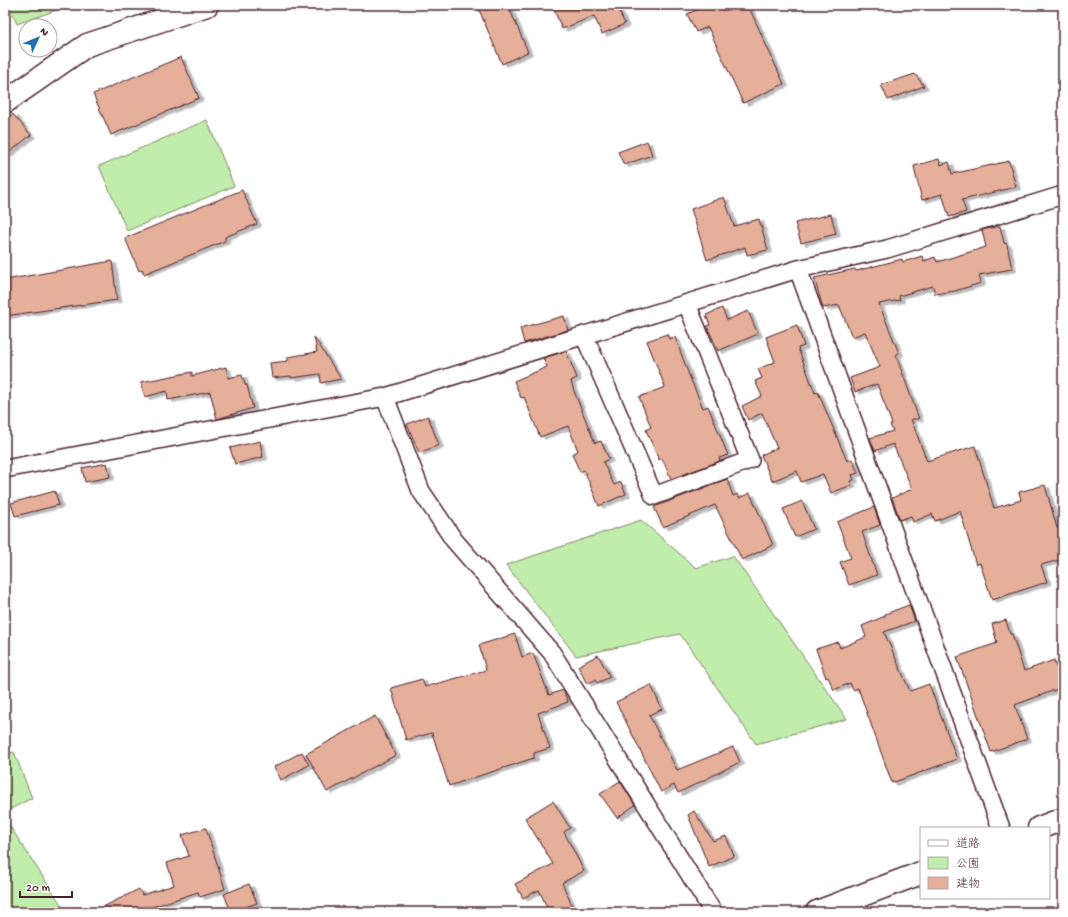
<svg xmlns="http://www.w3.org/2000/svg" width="1068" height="917" viewBox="0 0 1068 917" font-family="'Gochi Hand','Klee One',sans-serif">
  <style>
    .green { fill: #c0edab; stroke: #85866b }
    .building { fill: #e5af99; stroke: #4a1f2b; filter: url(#shadow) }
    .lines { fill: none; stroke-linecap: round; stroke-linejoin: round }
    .minor-casing { stroke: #4a1f2b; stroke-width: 20 }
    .secondary-casing { stroke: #4a1f2b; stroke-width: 25 }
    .trunk-casing { stroke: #4a1f2b; stroke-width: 25 }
    .minor { stroke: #fff; stroke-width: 17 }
    .secondary { stroke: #fff; stroke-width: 22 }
    .trunk { stroke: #fff; stroke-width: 22 }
  </style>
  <defs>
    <filter id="shadow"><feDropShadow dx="4.5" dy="2.5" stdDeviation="0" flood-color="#0004"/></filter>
  </defs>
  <rect width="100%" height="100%" fill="#fff"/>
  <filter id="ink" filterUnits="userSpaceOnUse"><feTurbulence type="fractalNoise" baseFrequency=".025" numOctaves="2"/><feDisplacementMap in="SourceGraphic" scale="8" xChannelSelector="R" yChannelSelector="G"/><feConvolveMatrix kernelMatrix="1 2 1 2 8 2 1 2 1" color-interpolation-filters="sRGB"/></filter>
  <g filter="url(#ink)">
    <path class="green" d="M 8,5 L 71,5 L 17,24 Z
      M 207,120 L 234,186 L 127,231 L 99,166 Z
      M 641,520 L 696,568 L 733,556 L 847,719 L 756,744 L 680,634 L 576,656 L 506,565 Z
      M 14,752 L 32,798 L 5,812 L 5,754 Z
      M 5,819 L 66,912 L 5,912 Z"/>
    <path class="building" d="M 477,5 L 508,5 L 528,52 L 502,64 Z
      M 552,5 L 620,5 L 617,7 L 625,24 L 602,34 L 594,16 L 562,29 Z
      M 708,5 L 748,5 L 784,84 L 743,103 L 708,27 L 696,32 L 687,14 Z
      M 181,57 L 199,98 L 111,135 L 93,94 Z
      M 915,74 L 924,86 L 888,100 L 881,85 Z
      M 13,114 L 31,135 L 5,156 L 5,120 Z
      M 647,141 L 652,155 L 624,165 L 618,152 Z
      M 939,159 L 941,165 L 949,162 L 952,174 L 1009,161 L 1016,187 L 962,200 L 966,212 L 949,217 L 942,194 L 922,200 L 915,172 L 914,166 Z
      M 242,190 L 257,224 L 225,237 L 225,241 L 144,274 L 142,269 L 139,271 L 125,238 Z
      M 724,197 L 734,226 L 759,219 L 768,250 L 747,255 L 745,247 L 707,260 L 691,209 Z
      M 831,214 L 836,234 L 801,243 L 795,223 Z
      M 1000,226 L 1004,243 L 1007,244 L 1012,269 L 979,275 L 981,283 L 955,291 L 935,294 L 933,286 L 899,296 L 900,300 L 879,304 L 899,353 L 896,355 L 919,419 L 911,419 L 927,461 L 975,446 L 994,508 L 1021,500 L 1019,492 L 1045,485 L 1057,528 L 1063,526 L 1063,559 L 1041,565 L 1047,582 L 992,600 L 980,563 L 976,565 L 960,511 L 935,521 L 932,514 L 913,522 L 911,516 L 900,520 L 892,498 L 912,489 L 893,444 L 875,451 L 870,438 L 893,431 L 890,425 L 892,424 L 877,384 L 855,392 L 850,378 L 880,367 L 865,332 L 852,337 L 839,305 L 823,308 L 814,278 L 855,269 L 856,271 L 902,259 L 903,262 L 922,256 L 924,261 L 935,257 L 937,262 L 986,247 L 982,230 Z
      M 112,261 L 117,300 L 5,316 L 5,280 Z
      M 722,308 L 727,320 L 748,311 L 758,334 L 718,351 L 707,326 L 710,325 L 706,315 Z
      M 564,316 L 568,330 L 524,343 L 520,328 Z
      M 797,325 L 804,346 L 798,348 L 815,393 L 818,392 L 847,461 L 852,459 L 858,473 L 852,475 L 854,480 L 850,481 L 852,485 L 831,493 L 823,474 L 801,482 L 797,471 L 772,481 L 761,455 L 777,448 L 762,413 L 748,420 L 742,406 L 762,396 L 755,381 L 762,378 L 758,369 L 775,362 L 766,337 Z
      M 667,334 L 669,339 L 675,337 L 689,375 L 703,408 L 708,406 L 728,455 L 719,458 L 720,461 L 671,479 L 662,458 L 659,460 L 646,430 L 651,427 L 639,397 L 665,387 L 647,341 Z
      M 314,337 L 341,379 L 321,383 L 320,374 L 291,378 L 291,376 L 272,378 L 270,363 L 288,361 L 288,357 L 317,352 Z
      M 566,351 L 577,378 L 571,381 L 574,391 L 595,443 L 601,441 L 609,459 L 603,462 L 614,485 L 621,482 L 626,494 L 599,506 L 584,470 L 580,472 L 572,454 L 578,451 L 568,426 L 540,437 L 524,397 L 521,398 L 514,381 L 547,367 L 543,358 Z
      M 226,367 L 228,378 L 242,375 L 245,385 L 247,385 L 253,408 L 217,419 L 210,392 L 168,400 L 167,391 L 145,397 L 141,382 L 192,372 L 192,376 Z
      M 428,416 L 439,445 L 419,453 L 407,424 Z
      M 260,441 L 263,457 L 235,464 L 230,448 Z
      M 107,463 L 110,477 L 85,482 L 82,468 Z
      M 727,479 L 733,496 L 737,494 L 739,498 L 750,493 L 773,545 L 742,560 L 715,505 L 663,527 L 654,507 Z
      M 55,491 L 59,505 L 15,516 L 11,503 Z
      M 802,501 L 814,529 L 795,537 L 783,509 Z
      M 874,507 L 880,525 L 862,532 L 877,575 L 849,585 L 840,562 L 851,558 L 837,522 Z
      M 909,605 L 915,621 L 884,632 L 910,691 L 929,684 L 957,759 L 892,783 L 858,688 L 853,690 L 850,683 L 834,690 L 828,677 L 826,678 L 816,649 L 838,642 L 840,648 L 866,637 L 862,626 L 885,616 L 885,614 Z
      M 1006,620 L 1010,634 L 1012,634 L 1024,671 L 1054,660 L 1063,687 L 1015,705 L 1027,739 L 991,752 L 957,657 L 997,643 L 992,624 Z
      M 515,634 L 522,657 L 533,653 L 549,695 L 563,690 L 568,702 L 538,713 L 550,748 L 534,753 L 534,758 L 449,786 L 432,733 L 406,740 L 391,688 L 422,679 L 425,687 L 486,670 L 479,645 Z
      M 598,655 L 610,677 L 597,683 L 595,680 L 587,684 L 578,666 Z
      M 651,685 L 662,709 L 649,715 L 677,770 L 733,747 L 740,762 L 678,793 L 674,785 L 661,792 L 616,702 Z
      M 375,716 L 396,755 L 327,792 L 306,754 Z
      M 302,752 L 309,765 L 281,780 L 274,767 Z
      M 620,781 L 635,805 L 617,818 L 600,794 Z
      M 553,801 L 570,828 L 564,832 L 584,871 L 562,883 L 575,912 L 549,912 L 539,890 L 523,898 L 515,884 L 553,864 L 525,818 Z
      M 694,811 L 713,841 L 726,836 L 734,856 L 709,867 L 688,815 Z
      M 206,828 L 225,889 L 200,897 L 198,892 L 149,908 L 151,912 L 93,912 L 139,889 L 142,895 L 174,885 L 167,863 L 189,856 L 182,835 Z
      M 249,884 L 257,903 L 231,912 L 224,894 Z"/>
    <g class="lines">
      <defs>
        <path id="minor" d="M 798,269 L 1001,828
          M 584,335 L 654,496 L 750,460 L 687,304
          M 385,397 L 421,491 L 454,540 L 552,653 L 713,912
          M 5,469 L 385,397 L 798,269 L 887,249 L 1063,195"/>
        <path id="secondary" d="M 5,102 L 87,45 L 207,5"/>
        <path id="trunk" d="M 1039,828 L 1063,819
          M 817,912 L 921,873"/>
      </defs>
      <use href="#minor" class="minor-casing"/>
      <use href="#secondary" class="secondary-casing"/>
      <use href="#trunk" class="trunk-casing"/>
      <use href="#minor" class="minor"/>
      <use href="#secondary" class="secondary"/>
      <use href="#trunk" class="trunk"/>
    </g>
  </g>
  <rect width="1068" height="917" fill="none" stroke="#fff" stroke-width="20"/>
  <rect x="10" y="10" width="1048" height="897" fill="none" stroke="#4a1f2b" stroke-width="1.5" filter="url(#ink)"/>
  <rect x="920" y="827" width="130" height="72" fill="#ffffff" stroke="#b7a5aa"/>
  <rect x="928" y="840" width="20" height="6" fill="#ffffff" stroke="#b7a5aa"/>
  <text x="956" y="847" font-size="12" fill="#4a1f2b">道路</text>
  <rect x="928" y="857" width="20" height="12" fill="#c0edab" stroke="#b7a5aa"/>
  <text x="956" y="867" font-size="12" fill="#4a1f2b">公園</text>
  <rect x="928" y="877" width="20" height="12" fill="#e5af99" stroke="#b7a5aa"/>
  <text x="956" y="887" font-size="12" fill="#4a1f2b">建物</text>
  <g transform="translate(38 38) rotate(46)"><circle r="19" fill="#ffffff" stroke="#b7a5aa"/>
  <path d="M0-3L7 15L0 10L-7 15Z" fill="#1f6fb2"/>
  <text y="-6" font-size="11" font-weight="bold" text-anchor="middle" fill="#4a1f2b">N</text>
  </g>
  <path d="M20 891v6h52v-6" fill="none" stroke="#4a1f2b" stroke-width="2"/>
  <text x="26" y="891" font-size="12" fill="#4a1f2b" stroke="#ffffff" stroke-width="3" paint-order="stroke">20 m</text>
</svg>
